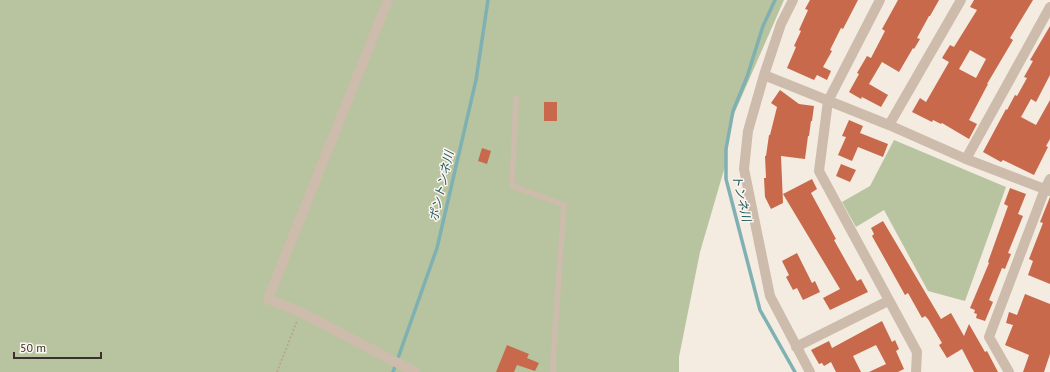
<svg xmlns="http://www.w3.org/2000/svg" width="1050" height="372" viewBox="0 0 1050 372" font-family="'PT Sans','Noto Sans JP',sans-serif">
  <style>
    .green { fill: #b8c4a0 }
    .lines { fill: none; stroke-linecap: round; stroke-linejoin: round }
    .stream { stroke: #7fb0b2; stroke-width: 3.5 }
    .building { fill: #c8694b; fill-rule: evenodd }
    .path { stroke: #b9a596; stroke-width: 2; stroke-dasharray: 2 2; stroke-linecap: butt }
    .service { stroke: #cdbbac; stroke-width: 5.5 }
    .minor { stroke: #cdbbac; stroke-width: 10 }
    .labels { text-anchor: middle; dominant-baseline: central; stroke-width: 3; stroke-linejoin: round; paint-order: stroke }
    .water-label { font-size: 12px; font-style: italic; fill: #1f5a5e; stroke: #fbf5ee }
  </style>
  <rect width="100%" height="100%" fill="#f4ebe1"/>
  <path class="green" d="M 0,0 L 784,0 L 730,123 L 726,163 L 700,252 L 679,357 L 679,372 L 0,372 Z
    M 894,140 L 1006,187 L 965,301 L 928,291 L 884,210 L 856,227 L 842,202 L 870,186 Z"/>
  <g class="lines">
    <path class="stream" d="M 775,0 L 763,26 L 747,77 L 733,111 L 726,149 L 726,179 L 760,310 L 795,372
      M 393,372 L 437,248 L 476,80 L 488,0"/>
  </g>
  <path class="building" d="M 810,0 L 858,0 L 843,29 L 841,28 L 830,50 L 832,51 L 823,67 L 831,71 L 827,80 L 817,75 L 814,80 L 787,68 L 796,47 L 794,46 L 801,31 L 799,30 L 808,10 L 805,9 Z
    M 898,0 L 939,0 L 930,16 L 929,16 L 917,38 L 920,39 L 914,49 L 913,48 L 899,72 L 882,62 L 869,84 L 888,95 L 881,107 L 862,97 L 861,99 L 849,92 L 859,74 L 857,73 L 867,56 L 871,58 L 885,31 L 882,29 Z
    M 974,0 L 1033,0 L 1010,38 L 1013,40 L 987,84 L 988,84 L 969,120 L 977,124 L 969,139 L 942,123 L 941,124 L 933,120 L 932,122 L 912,112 L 920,98 L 926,102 L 949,62 L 942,58 L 950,45 L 954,47 L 977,10 L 970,7 ZM 970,50 L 986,59 L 976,78 L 959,69 Z
    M 1050,26 L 1050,75 L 1036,102 L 1031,99 L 1021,117 L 1036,125 L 1050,100 L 1050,139 L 1046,146 L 1048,147 L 1034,175 L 1003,160 L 1001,162 L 983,152 L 1006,109 L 1007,110 L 1015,95 L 1017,96 L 1027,78 L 1024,77 L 1033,61 L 1030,60 Z
    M 780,90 L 799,104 L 814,106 L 812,121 L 811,121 L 809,136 L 808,136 L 805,159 L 781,156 L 783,203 L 771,209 L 765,197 L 764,178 L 766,178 L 765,156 L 766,156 L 769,135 L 770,135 L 777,107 L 771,103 Z
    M 544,102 L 557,102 L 557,121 L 544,121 Z
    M 849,120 L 863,126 L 860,133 L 888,144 L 883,157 L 858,147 L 852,161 L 838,155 L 846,137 L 842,136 Z
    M 482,148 L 491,151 L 487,164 L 478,161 Z
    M 841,164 L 856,170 L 850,182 L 836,176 Z
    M 812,179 L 817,189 L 811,193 L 836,239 L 834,240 L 857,281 L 861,279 L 868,292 L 830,310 L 823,298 L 840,289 L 783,194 Z
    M 1010,188 L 1026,194 L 1018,214 L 1023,216 L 1008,253 L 1011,254 L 1005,269 L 1002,268 L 989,300 L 993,302 L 985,321 L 976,318 L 977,314 L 974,313 L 975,310 L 970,308 L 989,263 L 988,262 L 1008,206 L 1004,204 Z
    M 1050,197 L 1050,284 L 1028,275 L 1033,261 L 1029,259 L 1043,223 L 1040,222 Z
    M 883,221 L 941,319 L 951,313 L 964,336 L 969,324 L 985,352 L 987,351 L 998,372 L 974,372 L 962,349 L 947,358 L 939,345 L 942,343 L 928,319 L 925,316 L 922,318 L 908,293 L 905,295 L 872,236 L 874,234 L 871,228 Z
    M 797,253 L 812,283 L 815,281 L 820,292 L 803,300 L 797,288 L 793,290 L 786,277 L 789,275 L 782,261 Z
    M 1025,294 L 1050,304 L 1050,354 L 1044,372 L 1023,372 L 1029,355 L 1005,345 L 1013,325 L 1006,323 L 1009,312 L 1017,315 Z
    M 882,321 L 892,342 L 895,340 L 899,349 L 896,351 L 904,369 L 898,372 L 869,372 L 886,364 L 876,345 L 853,356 L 861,372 L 836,372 L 831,362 L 824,366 L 822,363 L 819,364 L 811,350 L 829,341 L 832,348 Z
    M 507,345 L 529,354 L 527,358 L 539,363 L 535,371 L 517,365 L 514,372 L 496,372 Z"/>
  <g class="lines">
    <path class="path" d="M 277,372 L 297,321"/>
    <path class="service" d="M 516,98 L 512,186 L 564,205 L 553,359 L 553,372"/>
    <path class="minor" d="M 388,0 L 268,299 L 300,312 L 415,372
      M 793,0 L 781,24 L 764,75 L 748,131 L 744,169 L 770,296 L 810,372
      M 880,0 L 828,101 L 819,171 L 917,352 L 916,372
      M 961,0 L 889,125 L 966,159 L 1050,191
      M 764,75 L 889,125
      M 966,159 L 1050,7
      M 796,347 L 888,301
      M 1009,372 L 989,337 L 1045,189 L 1050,179"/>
  </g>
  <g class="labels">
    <g class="water-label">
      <text transform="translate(441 186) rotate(-77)">ポントンネ川</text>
      <text transform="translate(742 198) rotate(77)">トンネ川</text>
    </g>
  </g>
  <path d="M14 352v6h87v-6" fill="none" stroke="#3b302b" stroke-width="2"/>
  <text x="20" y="352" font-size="12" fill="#3b302b" stroke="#fbf5ee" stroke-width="3" paint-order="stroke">50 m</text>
</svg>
